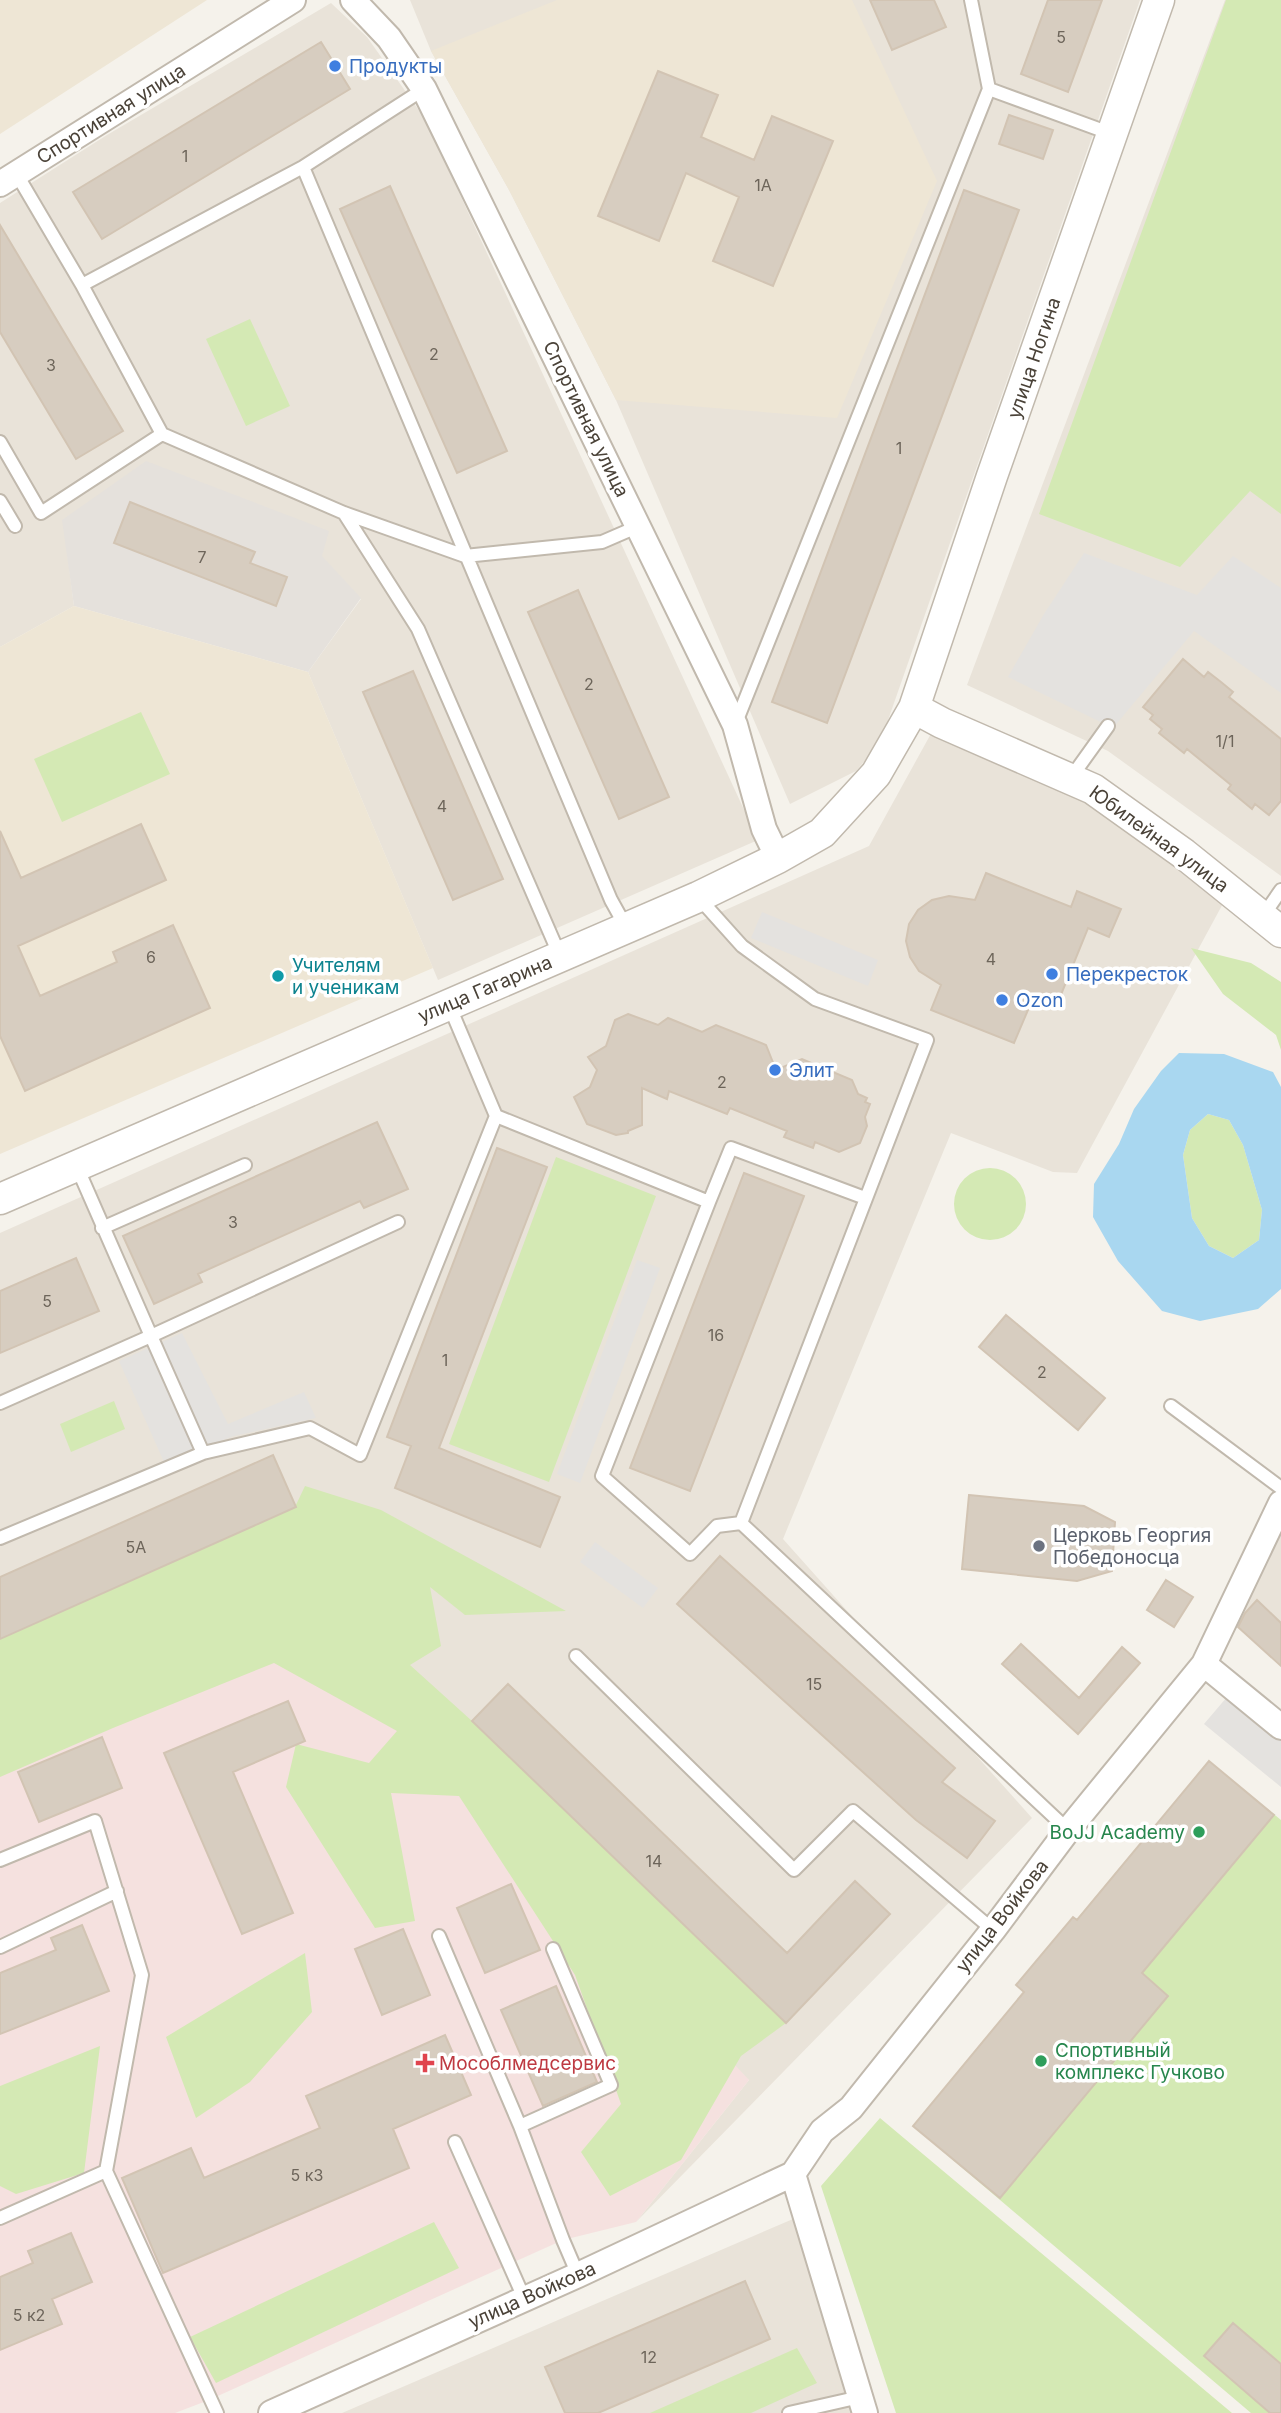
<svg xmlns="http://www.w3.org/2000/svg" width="1281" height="2413" viewBox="0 0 1281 2413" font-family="Inter,sans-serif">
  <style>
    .residential { fill: #e9e3d9 }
    .industrial { fill: #e5e1dc }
    .education { fill: #eee6d5 }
    .medical { fill: #f5e1df }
    .green { fill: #d4e9b4 }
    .parking { fill: #e4e2df }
    .water { fill: #a9d7f0; fill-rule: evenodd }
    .building { fill: #d7cdc0; stroke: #d2c4b3; stroke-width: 2 }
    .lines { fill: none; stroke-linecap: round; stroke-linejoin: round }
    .service-casing { stroke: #c1b9ad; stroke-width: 16 }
    .minor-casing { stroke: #c1b9ad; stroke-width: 28 }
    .tertiary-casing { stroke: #c1b9ad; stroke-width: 33 }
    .service { stroke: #fff; stroke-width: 12 }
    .minor { stroke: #fff; stroke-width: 24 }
    .tertiary { stroke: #fff; stroke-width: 30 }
    .shop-dot { fill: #3f7fe0; stroke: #fff; stroke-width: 2.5 }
    .culture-dot { fill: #0f9aa8; stroke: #fff; stroke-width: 2.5 }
    .worship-dot { fill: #6b7280; stroke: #fff; stroke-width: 2.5 }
    .leisure-dot { fill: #2e9e5b; stroke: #fff; stroke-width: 2.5 }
    .health-dot { fill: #e0444e; stroke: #fff; stroke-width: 2.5 }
    .labels { text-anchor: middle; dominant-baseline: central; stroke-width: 7; stroke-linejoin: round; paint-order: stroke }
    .number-label { font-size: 16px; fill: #6d655a }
    .shop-label { font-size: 19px; fill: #366cbe; stroke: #fff; text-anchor: start }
    .street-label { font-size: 19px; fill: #4a4238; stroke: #fff }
    .culture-label { font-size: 19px; fill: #0d838f; stroke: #fff; text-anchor: start }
    .worship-label { font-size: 19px; fill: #5b616d; stroke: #fff; text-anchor: start }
    .leisure-label { font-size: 19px; fill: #27864d; stroke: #fff; text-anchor: end }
    .health-label { font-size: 19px; fill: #be3a42; stroke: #fff; text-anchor: start }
  </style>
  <rect width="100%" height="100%" fill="#f5f2eb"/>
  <path class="residential" d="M 410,0 L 1140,0 L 880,743 L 856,771 L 790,804 L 616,400 L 509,190 L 431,51 Z
    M 1225,0 L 1281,0 L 1281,876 L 1108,751 L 967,685 Z
    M 331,3 L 367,37 L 425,119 L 758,840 L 438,980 L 308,672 L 361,599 L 63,520 L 74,606 L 0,647 L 0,203 L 107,135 Z
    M 933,730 L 1090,796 L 1226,898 L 1077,1173 L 1053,1172 L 951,1133 L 783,1539 L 1032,1818 L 636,2222 L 749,2080 L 0,1753 L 0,1233 L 869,846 Z
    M 1281,1517 L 1281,1665 L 1235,1624 Z
    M 793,2219 L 854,2413 L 342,2413 Z"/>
  <path class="industrial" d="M 146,461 L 329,531 L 322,556 L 361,598 L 308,672 L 74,606 L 62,520 Z"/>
  <path class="education" d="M 0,0 L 207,0 L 0,134 Z
    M 557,0 L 852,0 L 937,181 L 837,418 L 616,400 L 509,190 L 431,51 Z
    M 74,606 L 308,672 L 433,968 L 0,1154 L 0,647 Z"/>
  <path class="medical" d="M 315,1614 L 749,2080 L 636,2222 L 563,2240 L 209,2400 L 175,2413 L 0,2413 L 0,1753 Z"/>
  <path class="green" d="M 1226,0 L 1281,0 L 1281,514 L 1250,491 L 1180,567 L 1039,514 Z
    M 250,319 L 290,406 L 246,426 L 206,339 Z
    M 141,712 L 170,774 L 62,822 L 34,759 Z
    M 1191,948 L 1251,963 L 1281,982 L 1281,1050 L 1276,1035 L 1223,994 Z
    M 1208,1114 L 1229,1120 L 1243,1145 L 1262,1210 L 1259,1240 L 1233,1258 L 1209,1246 L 1192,1218 L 1183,1155 L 1190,1130 Z
    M 556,1157 L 656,1196 L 549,1482 L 449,1444 Z
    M954 1204a36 36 0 1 1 72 0a36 36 0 1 1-72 0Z
    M 114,1401 L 125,1429 L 71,1452 L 60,1424 Z
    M 305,1486 L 381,1510 L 566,1611 L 465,1615 L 430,1587 L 441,1646 L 410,1665 L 472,1721 L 786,2023 L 741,2056 L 681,2160 L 610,2196 L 581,2152 L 621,2104 L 575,1975 L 459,1796 L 391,1793 L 415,1921 L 375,1928 L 286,1787 L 296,1744 L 369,1763 L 397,1731 L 274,1663 L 113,1728 L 0,1777 L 0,1638 L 295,1507 Z
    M 1209,1761 L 1281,1820 L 1281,2413 L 1251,2413 L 913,2126 L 1024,1992 L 1016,1985 L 1073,1917 L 1077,1919 Z
    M 305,1953 L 312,2012 L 250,2082 L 196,2118 L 166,2037 Z
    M 100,2046 L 84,2173 L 16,2194 L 0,2186 L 0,2086 Z
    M 880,2118 L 1232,2413 L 896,2413 L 821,2186 Z
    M 434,2222 L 459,2268 L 216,2383 L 190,2337 Z
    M 797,2348 L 817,2383 L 751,2413 L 650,2413 Z"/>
  <path class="parking" d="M 1084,553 L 1197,595 L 1233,556 L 1281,588 L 1281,693 L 1194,631 L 1113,728 L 1008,677 L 1044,614 Z
    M 762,912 L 878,960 L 868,986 L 751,938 Z
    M 637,1260 L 660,1268 L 580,1483 L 557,1474 Z
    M 182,1333 L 228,1424 L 304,1392 L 316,1418 L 234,1436 L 164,1462 L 119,1361 Z
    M 595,1542 L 658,1588 L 643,1608 L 580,1562 Z
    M 1227,1697 L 1281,1741 L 1281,1787 L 1204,1724 Z"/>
  <path class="water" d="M 1179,1053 L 1224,1054 L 1273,1072 L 1281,1087 L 1281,1289 L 1258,1309 L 1200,1321 L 1162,1311 L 1118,1261 L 1093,1217 L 1094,1184 L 1119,1144 L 1134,1109 L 1161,1071 ZM 1208,1114 L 1229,1120 L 1243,1145 L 1262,1210 L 1259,1240 L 1233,1258 L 1209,1246 L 1192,1218 L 1183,1155 L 1190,1130 Z"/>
  <path class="building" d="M 870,0 L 934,0 L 946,27 L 892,50 Z
    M 1048,0 L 1102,0 L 1068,92 L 1021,74 Z
    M 321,42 L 350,89 L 102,239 L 73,192 Z
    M 658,71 L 718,95 L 701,137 L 754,160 L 772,116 L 833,141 L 773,286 L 713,261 L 739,197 L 686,173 L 659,241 L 598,216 Z
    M 1009,115 L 1053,130 L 1043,159 L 999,144 Z
    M 390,186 L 507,451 L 457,473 L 340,209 Z
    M 964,190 L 1019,210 L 827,723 L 772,702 Z
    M 0,225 L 123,431 L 76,459 L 0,332 Z
    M 130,502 L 255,552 L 250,563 L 287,577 L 276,606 L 114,543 Z
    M 578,590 L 669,797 L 619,819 L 528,612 Z
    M 1183,659 L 1204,677 L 1208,672 L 1221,682 L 1233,692 L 1229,697 L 1281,739 L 1281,801 L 1269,815 L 1255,804 L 1252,809 L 1228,789 L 1231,785 L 1187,749 L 1184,753 L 1159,733 L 1162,729 L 1150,719 L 1153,715 L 1143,707 Z
    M 413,671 L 503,879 L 453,900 L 363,692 Z
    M 141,824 L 166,880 L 18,946 L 40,996 L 117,962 L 113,952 L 173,925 L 210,1008 L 25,1091 L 0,1036 L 0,831 L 21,878 Z
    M 986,873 L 1071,907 L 1077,891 L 1121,909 L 1109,937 L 1088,928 L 1056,1007 L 1033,998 L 1014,1043 L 931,1010 L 941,985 L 919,971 L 910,957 L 906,941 L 909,924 L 918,910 L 932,900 L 949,896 L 975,900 Z
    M 628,1014 L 658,1025 L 668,1018 L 702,1032 L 716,1025 L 766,1045 L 776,1070 L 802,1059 L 852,1080 L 858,1094 L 867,1098 L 865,1102 L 870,1104 L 865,1117 L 867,1126 L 860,1143 L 839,1152 L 815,1142 L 813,1148 L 784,1137 L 787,1131 L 730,1108 L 727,1114 L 669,1091 L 667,1099 L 642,1088 L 642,1125 L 628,1131 L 628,1133 L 616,1135 L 587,1124 L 574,1097 L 590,1087 L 597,1070 L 588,1057 L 606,1046 L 615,1020 Z
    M 377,1122 L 408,1189 L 364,1208 L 360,1201 L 198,1274 L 202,1282 L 154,1304 L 123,1236 Z
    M 497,1148 L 547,1167 L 439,1448 L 560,1497 L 540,1547 L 395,1488 L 411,1446 L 387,1437 Z
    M 744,1173 L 804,1196 L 690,1491 L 630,1468 Z
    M 76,1258 L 99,1311 L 0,1353 L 0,1291 Z
    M 1006,1315 L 1105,1398 L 1078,1430 L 979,1347 Z
    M 273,1455 L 296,1507 L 0,1639 L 0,1577 Z
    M 969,1495 L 1084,1506 L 1115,1522 L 1112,1571 L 1077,1581 L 962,1569 Z
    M 720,1556 L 955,1768 L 942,1782 L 995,1821 L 967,1858 L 916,1820 L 677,1604 Z
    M 1166,1580 L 1193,1597 L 1174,1627 L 1147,1610 Z
    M 1257,1600 L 1281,1623 L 1281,1666 L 1238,1627 L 1245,1613 Z
    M 1021,1644 L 1079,1698 L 1122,1647 L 1140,1663 L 1078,1734 L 1002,1664 Z
    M 508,1684 L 787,1953 L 855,1881 L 890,1914 L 786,2023 L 472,1721 Z
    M 288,1701 L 305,1741 L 233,1772 L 293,1913 L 242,1934 L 164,1753 Z
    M 102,1737 L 122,1788 L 39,1822 L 18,1772 Z
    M 1209,1761 L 1274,1815 L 1142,1973 L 1168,1996 L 1000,2198 L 913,2126 L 1024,1992 L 1016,1985 L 1073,1917 L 1077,1920 Z
    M 511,1884 L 540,1950 L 485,1973 L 457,1908 Z
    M 82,1925 L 109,1991 L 0,2034 L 0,1973 L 56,1950 L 51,1938 Z
    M 403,1929 L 430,1995 L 382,2015 L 355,1949 Z
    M 556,1986 L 597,2082 L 543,2106 L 501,2010 Z
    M 445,2035 L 471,2095 L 393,2129 L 409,2168 L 163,2273 L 122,2178 L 191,2148 L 204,2178 L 320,2128 L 306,2096 Z
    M 71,2233 L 92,2282 L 52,2299 L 62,2324 L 0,2350 L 0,2277 L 33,2263 L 28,2251 Z
    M 745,2281 L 770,2339 L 598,2413 L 565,2413 L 545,2367 Z
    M 1233,2323 L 1281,2364 L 1281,2413 L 1270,2413 L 1204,2356 Z"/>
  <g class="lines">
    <defs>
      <path id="service" d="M 971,0 L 989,89 L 1112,134
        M 303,167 L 611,900 L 626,927
        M 16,173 L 82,285 L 162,434 L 344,513 L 465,556 L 602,542 L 639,526
        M 82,285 L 303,167 L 424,89
        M 0,442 L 41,513 L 162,434
        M 0,501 L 15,526
        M 344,513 L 418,629 L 560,956
        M 735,725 L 989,89
        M 1070,779 L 1108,726
        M 698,897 L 742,946 L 815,999 L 927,1040 L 741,1523 L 1068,1830
        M 1263,916 L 1281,890
        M 496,1116 L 709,1202 L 731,1148 L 865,1198
        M 709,1202 L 602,1476 L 690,1554 L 717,1526 L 741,1523
        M 102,1228 L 245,1165
        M 0,1403 L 151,1336 L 77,1167
        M 1171,1406 L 1281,1488
        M 203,1453 L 310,1428 L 360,1455 L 496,1116 L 449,1005
        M 0,1538 L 203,1453 L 151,1336 L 398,1222
        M 576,1656 L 794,1870 L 853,1811 L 993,1930
        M 0,1860 L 95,1821 L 142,1975 L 106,2171 L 0,2218
        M 439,1936 L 520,2126 L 563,2240 L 578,2275
        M 0,1947 L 117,1891
        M 520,2126 L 611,2085 L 553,1949
        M 455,2142 L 524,2298
        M 106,2171 L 217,2413
        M 789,2413 L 860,2397"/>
      <path id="minor" d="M 353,0 L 389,38 L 424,89 L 735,725 L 764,829 L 778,858
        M 0,184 L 293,0
        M 1204,1664 L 1281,1727
        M 793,2174 L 822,2131 L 851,2108 L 993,1930 L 1068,1830 L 1204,1664 L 1281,1503
        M 271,2413 L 578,2275 L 793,2174 L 865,2413"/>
      <path id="tertiary" d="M 914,708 L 942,723 L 1093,789 L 1184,854 L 1281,932
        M 0,1199 L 698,897 L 778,858 L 822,833 L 876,774 L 914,708 L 992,476 L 1159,0"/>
    </defs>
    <use href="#service" class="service-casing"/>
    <use href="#minor" class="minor-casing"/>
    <use href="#tertiary" class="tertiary-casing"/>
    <use href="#service" class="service"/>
    <use href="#minor" class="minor"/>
    <use href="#tertiary" class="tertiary"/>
  </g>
  <g class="shop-dot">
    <circle cx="335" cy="66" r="7"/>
    <circle cx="1052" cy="974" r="7"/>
    <circle cx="1002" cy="1000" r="7"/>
    <circle cx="775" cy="1070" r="7"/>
  </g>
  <circle class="culture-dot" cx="278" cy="976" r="7"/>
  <circle class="worship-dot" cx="1039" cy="1546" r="7"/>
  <g class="leisure-dot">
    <circle cx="1199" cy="1832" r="7"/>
    <circle cx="1041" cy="2061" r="7"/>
  </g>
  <path class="health-dot" d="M421.5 2052.5h7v7h7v7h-7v7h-7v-7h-7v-7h7z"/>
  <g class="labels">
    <g class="number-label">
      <text x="1061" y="37">5</text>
      <text x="185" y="156">1</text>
      <text x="763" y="185">1А</text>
      <text x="434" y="354">2</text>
      <text x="51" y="365">3</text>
      <text x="899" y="448">1</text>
      <text x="202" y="557">7</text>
      <text x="589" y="684">2</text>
      <text x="1225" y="741">1/1</text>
      <text x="442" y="806">4</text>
      <text x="151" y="957">6</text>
      <text x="991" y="959">4</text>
      <text x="722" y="1082">2</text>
      <text x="233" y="1222">3</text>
      <text x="47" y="1301">5</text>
      <text x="716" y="1335">16</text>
      <text x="445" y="1360">1</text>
      <text x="1042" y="1372">2</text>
      <text x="136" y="1547">5А</text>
      <text x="814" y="1684">15</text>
      <text x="654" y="1861">14</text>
      <text x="307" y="2175">5 к3</text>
      <text x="29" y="2315">5 к2</text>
      <text x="649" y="2357">12</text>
    </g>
    <g class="shop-label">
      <text x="349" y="66">Продукты</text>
      <text x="1066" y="974">Перекресток</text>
      <text x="1016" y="1000">Ozon</text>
      <text x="789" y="1070">Элит</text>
    </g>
    <g class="street-label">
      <text transform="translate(111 114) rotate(-32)">Спортивная улица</text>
      <text transform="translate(1034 358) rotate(-71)">улица Ногина</text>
      <text transform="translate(586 419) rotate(64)">Спортивная улица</text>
      <text transform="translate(1159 839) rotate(36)">Юбилейная улица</text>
      <text transform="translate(485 989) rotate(-23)">улица Гагарина</text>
      <text transform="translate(1002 1916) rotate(-52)">улица Войкова</text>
      <text transform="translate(532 2295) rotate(-24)">улица Войкова</text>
    </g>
    <g class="culture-label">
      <text x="292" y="965">Учителям<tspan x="292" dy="22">и ученикам</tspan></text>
    </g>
    <g class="worship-label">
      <text x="1053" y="1535">Церковь Георгия<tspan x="1053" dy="22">Победоносца</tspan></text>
    </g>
    <g class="leisure-label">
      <text x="1185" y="1832">BoJJ Academy</text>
      <text x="1055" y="2050" text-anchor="start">Спортивный<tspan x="1055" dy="22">комплекс Гучково</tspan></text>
    </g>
    <g class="health-label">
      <text x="439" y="2063">Мособлмедсервис</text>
    </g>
  </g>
</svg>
